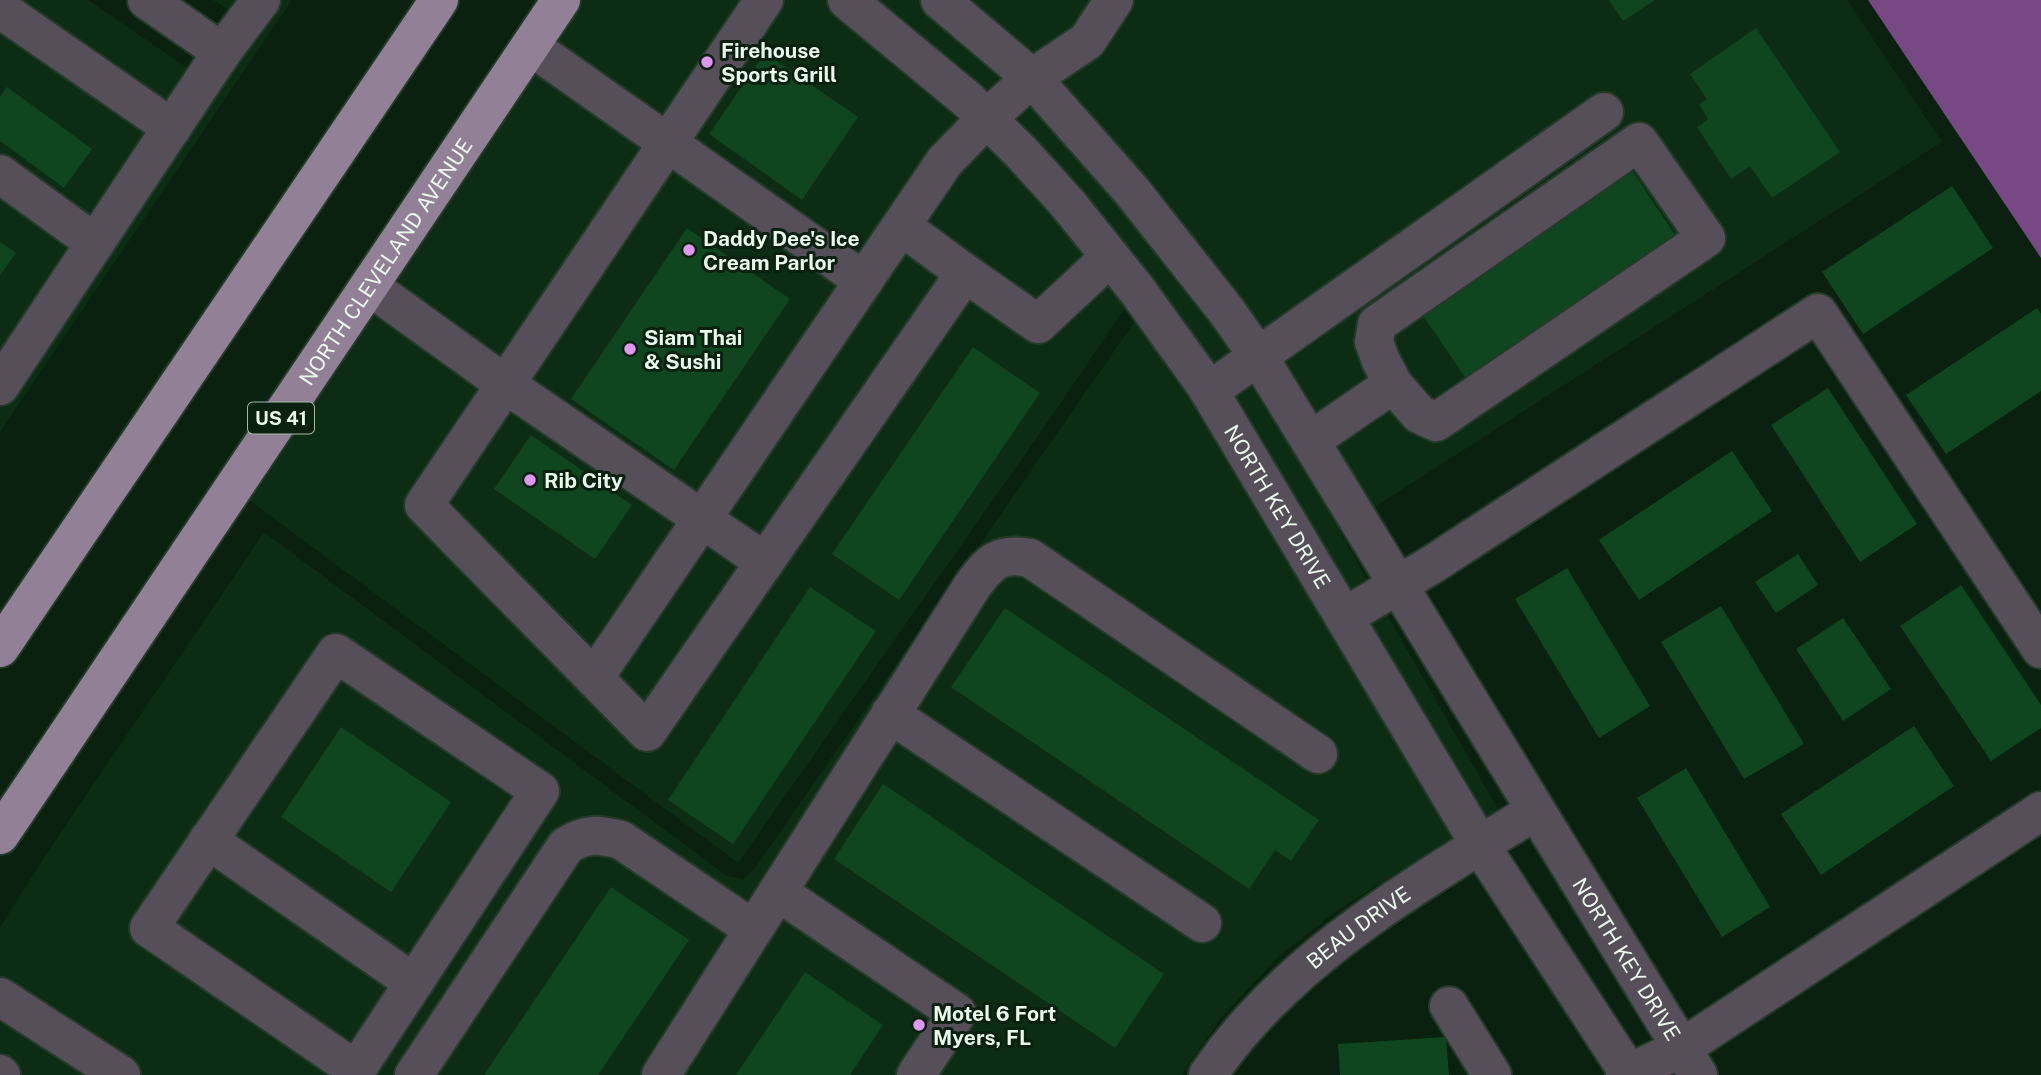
<svg xmlns="http://www.w3.org/2000/svg" width="2041" height="1075" viewBox="0 0 2041 1075" font-family="'Public Sans',sans-serif">
  <style>
    .built { fill: #0d2c14 }
    .water { fill: #774884 }
    .building { fill: #10461f }
    .lines { fill: none; stroke-linecap: round; stroke-linejoin: round }
    .minor-casing { stroke: #243b29; stroke-width: 42 }
    .major-casing { stroke: #243b29; stroke-width: 42 }
    .minor { stroke: #564e59; stroke-width: 38 }
    .major { stroke: #928097; stroke-width: 38 }
    .poi-dot { fill: #de98f2; stroke: #09210e; stroke-width: 2.5 }
    .labels { text-anchor: middle; dominant-baseline: central; stroke-width: 6; stroke-linejoin: round; paint-order: stroke }
    .shield { fill: #09210e; stroke: #a6b8a9; stroke-width: 2 }
    .shield-label { font-size: 19px; font-weight: bold; fill: #eaf9ec }
    .poi-label { font-size: 21px; font-weight: bold; fill: #eaf9ec; stroke: #09210e; text-anchor: start }
    .street-label { font-size: 21px; fill: #eaf9ec; stroke: #09210e }
  </style>
  <rect width="100%" height="100%" fill="#09210e"/>
  <path class="built" d="M 0,0 L 88,0 L 208,82 L 246,21 L 213,0 L 292,0 L 0,432 Z
    M 562,0 L 847,0 L 1137,290 L 1054,413 L 738,863 L 233,488 Z
    M 875,0 L 1847,0 L 1942,142 L 1339,530 L 1498,809 L 1338,910 L 1279,956 L 1220,1019 L 1182,1075 L 0,1075 L 0,927 L 51,847 L 264,532 L 727,876 L 743,879 L 753,871 L 1151,298 Z"/>
  <path class="water" d="M 1868,0 L 2041,0 L 2041,258 Z"/>
  <path class="building" d="M 1609,0 L 1655,0 L 1623,21 Z
    M 1756,28 L 1840,152 L 1772,198 L 1750,166 L 1731,179 L 1697,127 L 1708,119 L 1699,104 L 1707,99 L 1690,74 Z
    M 765,53 L 858,117 L 802,200 L 709,134 Z
    M 7,87 L 92,149 L 64,188 L 0,141 L 0,97 Z
    M 1633,172 L 1675,235 L 1465,377 L 1422,314 Z
    M 1952,186 L 1993,248 L 1863,334 L 1822,272 Z
    M 687,228 L 790,299 L 674,470 L 571,399 Z
    M 0,242 L 16,253 L 0,275 Z
    M 2037,308 L 2041,314 L 2041,391 L 1946,454 L 1906,395 Z
    M 973,347 L 1040,393 L 899,600 L 832,554 Z
    M 1828,388 L 1917,524 L 1860,562 L 1771,425 Z
    M 531,435 L 632,505 L 595,559 L 494,489 Z
    M 1732,451 L 1772,511 L 1639,600 L 1599,540 Z
    M 1798,554 L 1818,585 L 1776,613 L 1755,582 Z
    M 1567,568 L 1650,706 L 1599,738 L 1515,599 Z
    M 1961,585 L 2041,705 L 2041,728 L 1991,761 L 1900,626 Z
    M 810,587 L 876,631 L 733,844 L 668,800 Z
    M 1721,606 L 1804,744 L 1744,779 L 1661,642 Z
    M 1005,608 L 1319,820 L 1291,861 L 1275,850 L 1249,889 L 951,687 Z
    M 1843,618 L 1891,689 L 1843,721 L 1796,649 Z
    M 1914,726 L 1954,786 L 1821,875 L 1781,814 Z
    M 341,727 L 451,802 L 391,892 L 281,817 Z
    M 1686,768 L 1770,907 L 1722,937 L 1637,798 Z
    M 883,784 L 1164,974 L 1115,1048 L 834,859 Z
    M 611,887 L 689,940 L 598,1075 L 484,1075 Z
    M 805,972 L 883,1025 L 850,1075 L 736,1075 Z
    M 1446,1037 L 1449,1075 L 1340,1075 L 1338,1044 Z"/>
  <g class="lines">
    <defs>
      <g id="minor">
        <path d="M 147,0 L 222,52"/>
        <path d="M 764,0 L 424,505 L 647,732 L 965,273 L 1038,324 L 1110,257"/>
        <path id="s1" d="M 847,0 L 969,101 L 1020,151 L 1068,204 L 1137,290 L 1206,386 L 1480,845 L 1630,1075"/>
        <path id="s2" d="M 940,0 L 1032,78 L 1131,190 L 1228,313 L 1258,356 L 1698,1075"/>
        <path d="M 0,9 L 172,128"/>
        <path d="M 530,46 L 864,281"/>
        <path d="M 1639,142 L 1706,238 L 1436,422 L 1419,414 L 1393,384 L 1381,361 L 1374,342 L 1377,324 Z"/>
        <path d="M 0,174 L 95,243"/>
        <path d="M 901,226 L 965,273"/>
        <path d="M 369,286 L 505,384 L 765,562"/>
        <path d="M 0,386 L 222,52 L 261,0"/>
        <path d="M 1209,391 L 1604,112"/>
        <path d="M 1310,441 L 1393,384"/>
        <path d="M 1344,617 L 1433,564 L 1818,313 L 2041,649"/>
        <path d="M 594,678 L 945,161 L 987,118 L 1032,78 L 1087,41 L 1114,0"/>
        <path d="M 890,714 L 1202,923"/>
        <path d="M 208,840 L 414,983"/>
        <path d="M 778,892 L 957,1013 L 916,1075"/>
        <path d="M 0,997 L 121,1075"/>
        <path d="M 1449,1006 L 1492,1075"/>
        <path d="M 0,1074 L 1,1075"/>
        <path d="M 353,1075 L 540,791 L 336,653 L 149,928 L 356,1070"/>
        <path d="M 414,1075 L 566,846 C 586,833 598,834 621,840 L 753,929"/>
        <path d="M 661,1075 L 973,585 C 990,562 999,552 1030,558 L 1318,754"/>
        <path id="s3" d="M 1208,1075 C 1288,957 1416,885 1535,811"/>
        <path d="M 1625,1075 L 1682,1048 L 2041,811"/>
      </g>
      <g id="major">
        <path d="M 0,648 L 439,0"/>
        <path id="s4" d="M 0,835 L 561,0"/>
      </g>
    </defs>
    <use href="#minor" class="minor-casing"/>
    <use href="#major" class="major-casing"/>
    <use href="#minor" class="minor"/>
    <use href="#major" class="major"/>
  </g>
  <g class="poi-dot">
    <circle cx="707" cy="62" r="7"/>
    <circle cx="689" cy="250" r="7"/>
    <circle cx="630" cy="349" r="7"/>
    <circle cx="530" cy="480" r="7"/>
    <circle cx="919" cy="1025" r="7"/>
  </g>
  <g class="labels">
    <rect class="shield" x="248" y="402.5" width="66" height="31" rx="5"/>
    <g class="shield-label">
      <text x="281" y="418">US 41</text>
    </g>
    <g class="poi-label">
      <text x="721" y="50">Firehouse<tspan x="721" dy="24">Sports Grill</tspan></text>
      <text x="703" y="238">Daddy Dee's Ice<tspan x="703" dy="24">Cream Parlor</tspan></text>
      <text x="644" y="337">Siam Thai<tspan x="644" dy="24">&amp; Sushi</tspan></text>
      <text x="544" y="480">Rib City</text>
      <text x="933" y="1013">Motel 6 Fort<tspan x="933" dy="24">Myers, FL</tspan></text>
    </g>
    <g class="street-label">
      <text stroke="none"><textPath href="#s4" startOffset="691">NORTH CLEVELAND AVENUE</textPath></text>
      <text stroke="none"><textPath href="#s1" startOffset="670">NORTH KEY DRIVE</textPath></text>
      <text stroke="none"><textPath href="#s3" startOffset="212">BEAU DRIVE</textPath></text>
      <text stroke="none"><textPath href="#s2" startOffset="1186">NORTH KEY DRIVE</textPath></text>
    </g>
  </g>
</svg>
